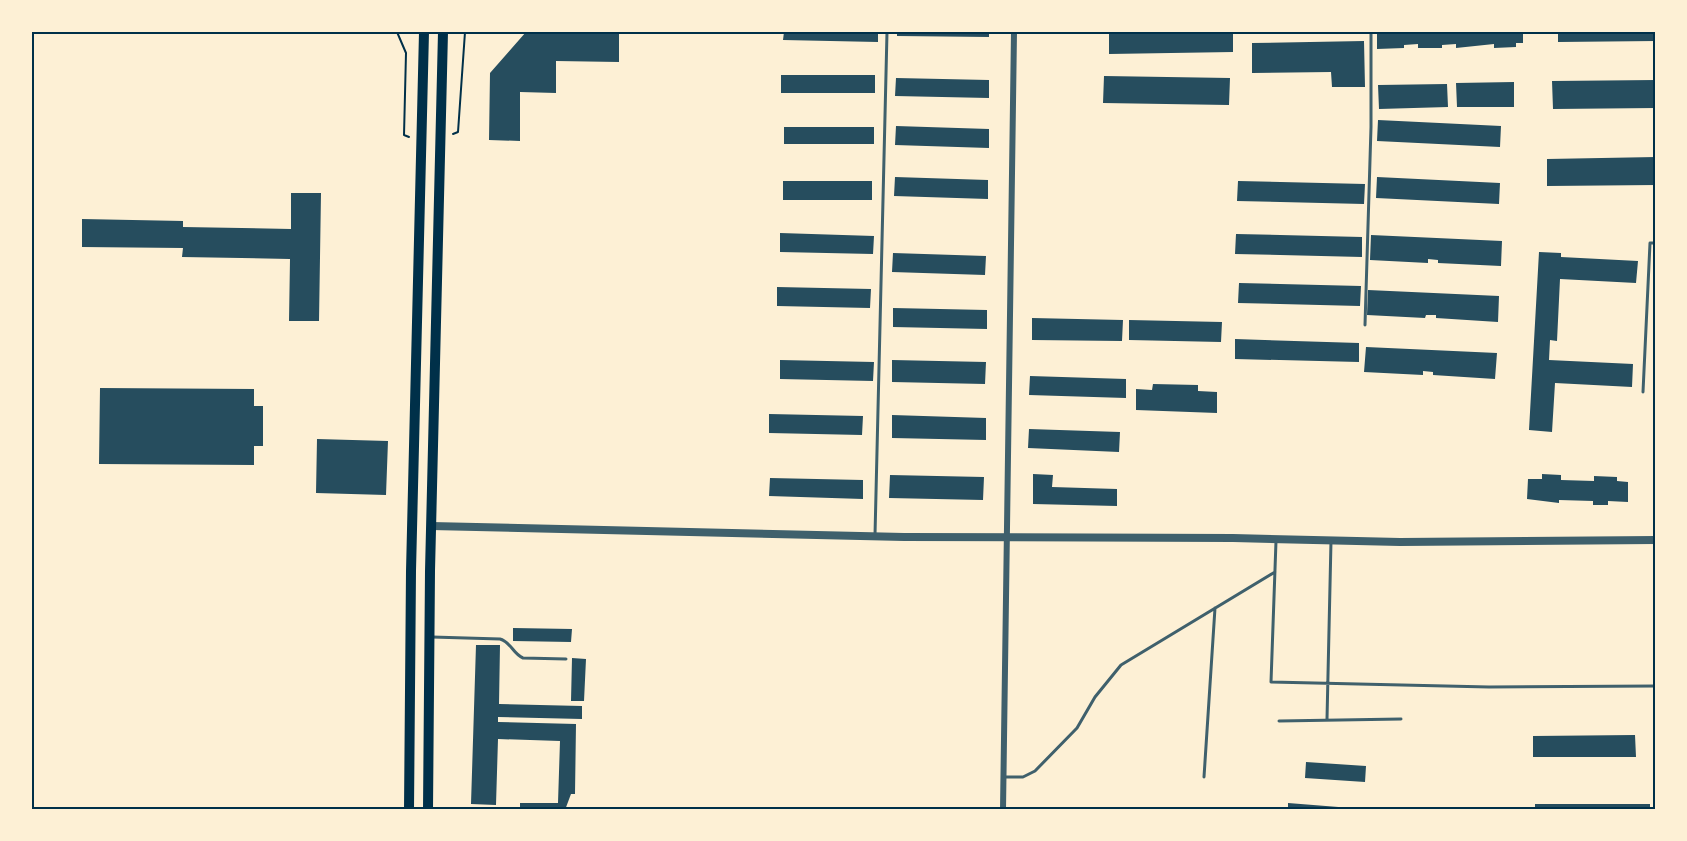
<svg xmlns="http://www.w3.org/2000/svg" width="1687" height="841" viewBox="0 0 1687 841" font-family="'Nunito Sans',sans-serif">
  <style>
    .building { fill: #264d5e }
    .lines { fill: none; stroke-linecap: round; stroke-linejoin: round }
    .path { stroke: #003049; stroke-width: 2 }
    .service { stroke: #3f606c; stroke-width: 3 }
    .minor { stroke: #3f606c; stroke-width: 6 }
    .tertiary { stroke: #3f606c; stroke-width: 8 }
    .primary { stroke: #003049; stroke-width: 10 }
    .neatline { fill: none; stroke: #003049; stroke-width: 2 }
  </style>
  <rect width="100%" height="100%" fill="#fdf0d5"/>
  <path class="building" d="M 526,32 L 619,32 L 619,62 L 556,61 L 556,93 L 520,92 L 520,141 L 489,140 L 490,73 Z
    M 784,32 L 878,32 L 878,42 L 783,40 Z
    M 897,32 L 989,32 L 989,37 L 897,36 Z
    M 1109,32 L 1233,32 L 1233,52 L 1109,54 Z
    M 1377,32 L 1523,32 L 1523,43 L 1516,43 L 1516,47 L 1494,48 L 1494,44 L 1456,48 L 1456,44 L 1442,45 L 1442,48 L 1418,48 L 1418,44 L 1404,45 L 1404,48 L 1377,49 Z
    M 1558,32 L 1656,32 L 1656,41 L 1558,42 Z
    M 1364,41 L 1365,87 L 1332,87 L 1331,72 L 1252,73 L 1252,43 Z
    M 781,75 L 875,75 L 875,93 L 781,93 Z
    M 1104,76 L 1230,78 L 1229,105 L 1103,103 Z
    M 896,78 L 989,80 L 989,98 L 895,96 Z
    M 1656,80 L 1656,108 L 1553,109 L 1552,81 Z
    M 1514,82 L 1514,107 L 1457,107 L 1456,83 Z
    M 1447,84 L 1448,107 L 1379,109 L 1378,85 Z
    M 1378,120 L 1501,126 L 1500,147 L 1377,141 Z
    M 896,126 L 989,129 L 989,148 L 895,145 Z
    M 784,127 L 874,127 L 874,144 L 784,144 Z
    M 1656,157 L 1656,185 L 1547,186 L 1547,159 Z
    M 895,177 L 988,180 L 988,199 L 894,196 Z
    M 1377,177 L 1500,183 L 1499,204 L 1376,198 Z
    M 783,181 L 872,181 L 872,200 L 783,200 Z
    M 1238,181 L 1365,184 L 1364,204 L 1237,201 Z
    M 291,193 L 321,193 L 319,321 L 289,321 L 290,259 L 182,257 L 183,248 L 82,247 L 82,219 L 183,221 L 183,227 L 291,229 Z
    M 780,233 L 874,236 L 873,254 L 780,252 Z
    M 1236,234 L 1362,237 L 1362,257 L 1235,254 Z
    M 1371,235 L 1502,241 L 1501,266 L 1438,263 L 1438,260 L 1428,259 L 1428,263 L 1370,260 Z
    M 1539,252 L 1561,253 L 1561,257 L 1638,261 L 1636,283 L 1560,279 L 1557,341 L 1550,340 L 1549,360 L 1633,364 L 1632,387 L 1555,383 L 1552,432 L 1529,430 Z
    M 893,253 L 986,256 L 985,275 L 892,272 Z
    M 1239,283 L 1361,286 L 1360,306 L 1238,303 Z
    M 777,287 L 871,289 L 870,308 L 777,306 Z
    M 1368,290 L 1499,296 L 1498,322 L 1436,318 L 1436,315 L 1426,315 L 1425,318 L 1367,315 Z
    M 893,308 L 987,310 L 987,329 L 893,327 Z
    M 1032,318 L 1123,320 L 1122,341 L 1032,340 Z
    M 1129,320 L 1222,322 L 1221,342 L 1129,340 Z
    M 1235,339 L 1359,343 L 1359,362 L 1235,359 Z
    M 1366,347 L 1497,353 L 1495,379 L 1433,375 L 1433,372 L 1423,371 L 1423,375 L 1364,372 Z
    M 780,360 L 874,362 L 873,381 L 780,379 Z
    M 892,360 L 986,362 L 985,384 L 892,382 Z
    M 1030,376 L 1126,379 L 1126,398 L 1029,395 Z
    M 1153,384 L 1198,385 L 1198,391 L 1217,392 L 1217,413 L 1136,410 L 1136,389 L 1152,390 Z
    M 100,388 L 254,389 L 254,406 L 263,406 L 263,446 L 254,446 L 254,465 L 99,464 Z
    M 769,414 L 863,416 L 862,435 L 769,433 Z
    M 892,415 L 986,418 L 986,440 L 892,438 Z
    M 1029,429 L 1120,432 L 1119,452 L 1028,448 Z
    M 317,439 L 388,441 L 386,495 L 316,493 Z
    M 1033,474 L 1053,475 L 1052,487 L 1117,489 L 1117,506 L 1033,504 Z
    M 1542,474 L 1561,475 L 1561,480 L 1594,481 L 1594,476 L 1617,477 L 1617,481 L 1628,482 L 1628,502 L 1608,501 L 1608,505 L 1593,505 L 1593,501 L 1559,500 L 1559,503 L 1527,499 L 1528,479 L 1542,479 Z
    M 890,475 L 984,477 L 983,500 L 889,498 Z
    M 770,478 L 863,480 L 863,499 L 769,496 Z
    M 513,628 L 572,629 L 571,642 L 513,641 Z
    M 476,645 L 500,645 L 499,704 L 582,706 L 582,719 L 498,717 L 498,722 L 576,724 L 575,794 L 571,794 L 565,810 L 520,810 L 520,803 L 558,803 L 560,741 L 498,739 L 496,805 L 471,804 Z
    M 572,658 L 586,659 L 584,701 L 571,701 Z
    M 1635,735 L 1636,757 L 1533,757 L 1533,736 Z
    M 1306,762 L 1366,766 L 1365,782 L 1305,778 Z
    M 1288,803 L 1351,808 L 1351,810 L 1288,810 Z
    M 1535,804 L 1650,804 L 1650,810 L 1535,810 Z"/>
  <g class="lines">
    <path class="path" d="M 397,32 L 406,53 L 404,135 L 409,137
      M 453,134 L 458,132 L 465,32"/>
    <path class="service" d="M 1365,325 L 1371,127 L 1371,32
      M 1643,392 L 1650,243 L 1656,243
      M 875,535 L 887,32
      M 1276,541 L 1271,682 L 1489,687 L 1656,686
      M 432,637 L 500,639 C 511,642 513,654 523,658 L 566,659
      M 1327,719 L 1331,541
      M 1279,721 L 1401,719
      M 1004,777 L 1023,777 L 1035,771 L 1077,728 L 1095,697 L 1121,665 L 1275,572
      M 1204,777 L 1215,608"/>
    <path class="minor" d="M 1003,810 L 1014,32"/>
    <path class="tertiary" d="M 431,526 L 904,537 L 1233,538 L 1400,542 L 1656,540"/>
    <path class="primary" d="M 409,810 L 411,571 L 424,32
      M 428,810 L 430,571 L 443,32"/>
  </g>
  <rect width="1687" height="841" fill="none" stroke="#fdf0d5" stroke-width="66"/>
  <rect x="33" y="33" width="1621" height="775" class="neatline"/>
</svg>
